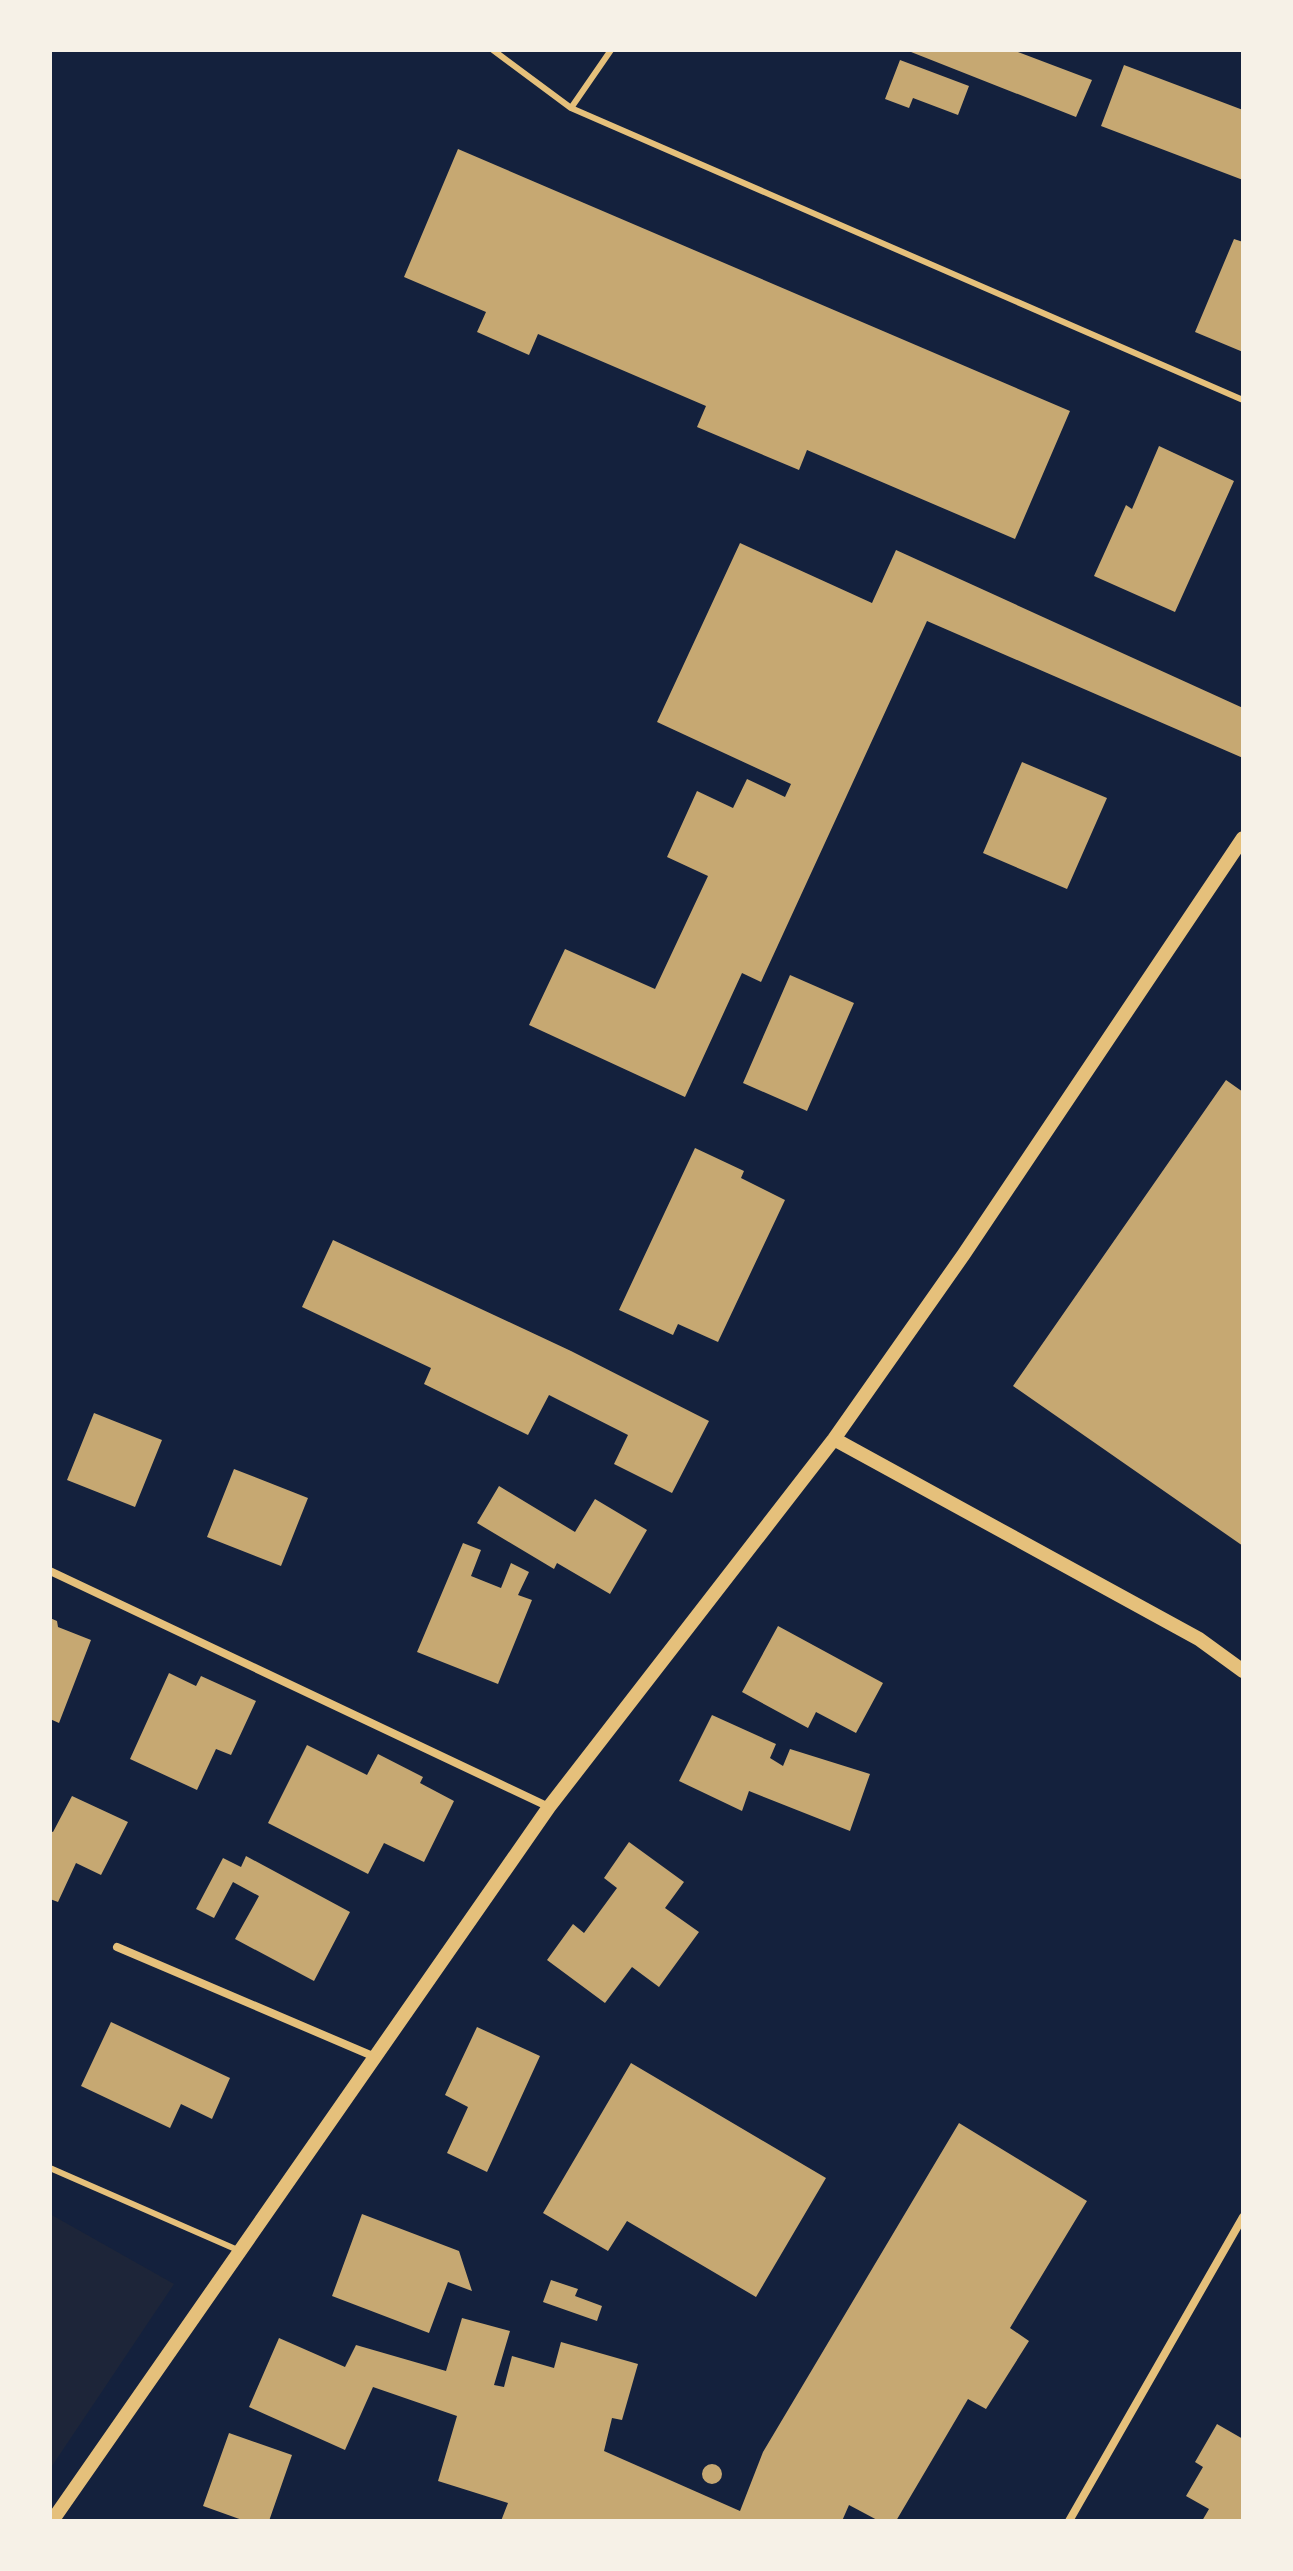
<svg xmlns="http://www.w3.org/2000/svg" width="1293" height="2571" viewBox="0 0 1293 2571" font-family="Helvetica,sans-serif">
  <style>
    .green { fill: #1d2539 }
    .building { fill: #c6a872 }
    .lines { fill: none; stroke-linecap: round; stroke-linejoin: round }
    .service { stroke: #e5c07b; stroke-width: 6 }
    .minor { stroke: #e5c07b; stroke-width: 8 }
    .tertiary { stroke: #e5c07b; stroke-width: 14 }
  </style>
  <rect width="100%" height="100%" fill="#14213d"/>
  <path class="green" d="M 50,2214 L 174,2284 L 50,2469 Z"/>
  <path class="building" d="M 906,50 L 1013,50 L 1092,80 L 1076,117 Z
    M 900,60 L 969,86 L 958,115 L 913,98 L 909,108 L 885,99 Z
    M 1124,65 L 1243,110 L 1243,180 L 1101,126 Z
    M 458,149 L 1070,411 L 1015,539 L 807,450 L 799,470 L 697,427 L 706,406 L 538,334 L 529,355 L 477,332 L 486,312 L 404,277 Z
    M 1234,239 L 1243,242 L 1243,352 L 1195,332 Z
    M 1159,446 L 1234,481 L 1175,612 L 1094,576 L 1126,505 L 1132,509 Z
    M 740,543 L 872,603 L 896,550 L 1243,708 L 1243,758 L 927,621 L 761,982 L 742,973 L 685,1097 L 529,1025 L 565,949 L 655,989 L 708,876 L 667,857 L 697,791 L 733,808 L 747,779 L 785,797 L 791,784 L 657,722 Z
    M 1022,762 L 1107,798 L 1067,889 L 983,853 Z
    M 790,975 L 854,1003 L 807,1111 L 743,1083 Z
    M 1226,1080 L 1243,1092 L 1243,1546 L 1013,1386 Z
    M 695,1148 L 744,1171 L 741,1178 L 785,1200 L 718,1342 L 678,1324 L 673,1335 L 619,1310 Z
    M 333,1240 L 571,1351 L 709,1421 L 672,1493 L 614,1464 L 628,1435 L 549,1395 L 528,1435 L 424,1384 L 431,1368 L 302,1307 Z
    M 94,1413 L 162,1440 L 135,1507 L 67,1480 Z
    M 234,1469 L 308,1498 L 281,1566 L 207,1537 Z
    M 499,1486 L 575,1532 L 595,1499 L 647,1530 L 610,1594 L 557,1563 L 554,1569 L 477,1523 Z
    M 463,1543 L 481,1550 L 471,1576 L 501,1588 L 511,1563 L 529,1572 L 518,1595 L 532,1600 L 498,1684 L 417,1652 Z
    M 50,1618 L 57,1621 L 58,1627 L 91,1640 L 59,1723 L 50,1719 Z
    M 778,1626 L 883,1683 L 856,1733 L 816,1712 L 808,1728 L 742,1692 Z
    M 169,1673 L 196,1686 L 201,1676 L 256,1701 L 231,1755 L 216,1749 L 197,1790 L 130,1759 Z
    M 712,1715 L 776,1744 L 770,1758 L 783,1766 L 790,1749 L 870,1774 L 850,1831 L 749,1791 L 742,1811 L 679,1781 Z
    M 307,1745 L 367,1775 L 378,1754 L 423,1777 L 420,1783 L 454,1801 L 424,1862 L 384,1843 L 368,1874 L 268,1823 Z
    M 72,1796 L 128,1822 L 101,1875 L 76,1863 L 58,1902 L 50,1899 L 50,1831 L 53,1832 Z
    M 629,1842 L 684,1882 L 665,1908 L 699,1932 L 659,1987 L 632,1967 L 605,2003 L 547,1960 L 573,1924 L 584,1933 L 617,1888 L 604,1878 Z
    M 246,1856 L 350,1912 L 314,1981 L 235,1939 L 259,1896 L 233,1882 L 214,1918 L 196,1909 L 223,1858 L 241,1867 Z
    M 111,2022 L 230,2078 L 212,2119 L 181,2104 L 170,2128 L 81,2086 Z
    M 477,2027 L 540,2056 L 487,2172 L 447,2153 L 468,2107 L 445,2095 Z
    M 631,2063 L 826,2178 L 756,2297 L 627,2221 L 608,2251 L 543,2213 Z
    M 959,2123 L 1087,2201 L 1010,2328 L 1029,2341 L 986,2409 L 968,2399 L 896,2521 L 879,2521 L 849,2505 L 842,2521 L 501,2521 L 508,2503 L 438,2481 L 457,2416 L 373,2387 L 345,2450 L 249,2407 L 279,2338 L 345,2367 L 356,2345 L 446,2371 L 462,2318 L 510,2331 L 494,2385 L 504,2387 L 512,2356 L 554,2368 L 561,2342 L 638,2364 L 622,2420 L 612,2418 L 604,2451 L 740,2511 L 763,2452 Z
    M 362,2214 L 459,2251 L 472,2291 L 448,2282 L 429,2333 L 332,2296 Z
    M 551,2280 L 578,2289 L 575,2296 L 602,2306 L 597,2321 L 543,2302 Z
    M 1217,2424 L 1243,2439 L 1243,2521 L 1202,2521 L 1209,2509 L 1186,2496 L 1203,2467 L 1195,2462 Z
    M 229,2433 L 292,2455 L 269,2521 L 245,2521 L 203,2506 Z
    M702 2474a10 10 0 1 1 20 0a10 10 0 1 1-20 0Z"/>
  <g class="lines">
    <path class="service" d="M 493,50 L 571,108
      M 611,50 L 571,108 L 1243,400
      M 50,2168 L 240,2251"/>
    <path class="minor" d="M 50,1571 L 549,1807
      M 117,1947 L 375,2057
      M 1069,2521 L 1243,2217"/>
    <path class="tertiary" d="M 834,1439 L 1199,1639 L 1243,1671
      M 52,2521 L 549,1807 L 834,1439 L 964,1254 L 1243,838"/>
  </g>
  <rect width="1293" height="2571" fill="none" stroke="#f6f1e7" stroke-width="104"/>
</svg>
